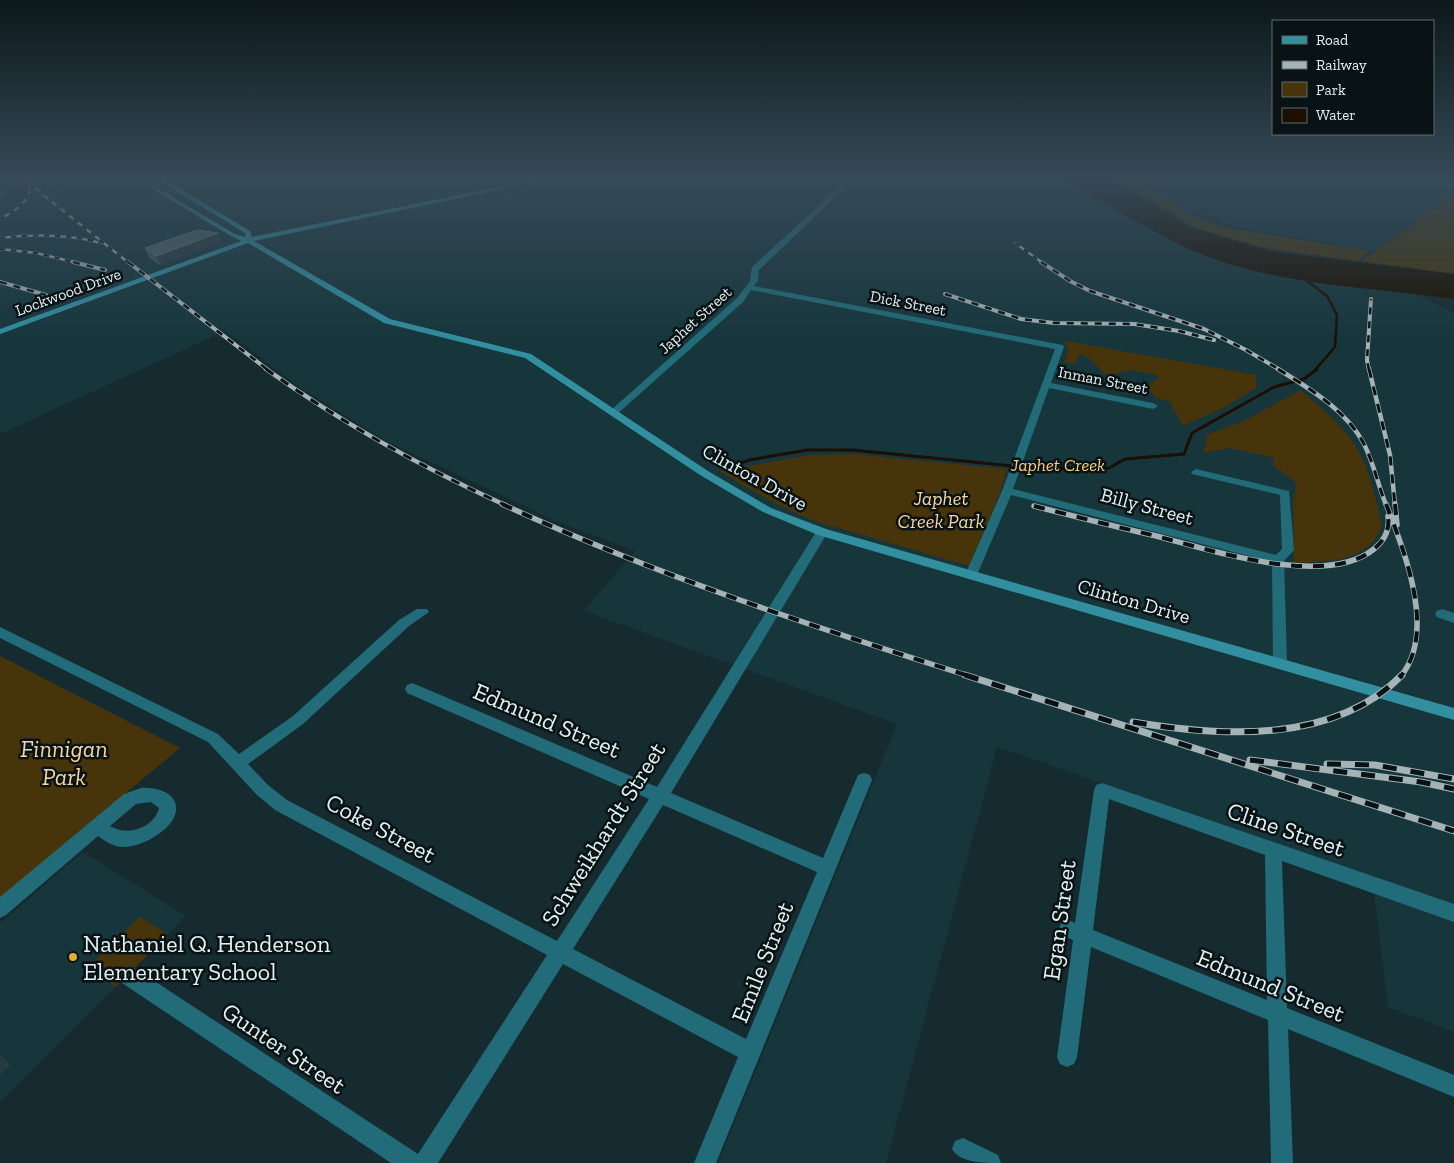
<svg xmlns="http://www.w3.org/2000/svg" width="1454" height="1163" viewBox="0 0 1454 1163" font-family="'Zilla Slab',serif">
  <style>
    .built { fill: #16363c }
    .green { fill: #47340a }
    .water { fill: #1a0f00 }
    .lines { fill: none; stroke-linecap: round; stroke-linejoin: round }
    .stream-far1 { stroke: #1a0f00; stroke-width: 2.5 }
    .stream { stroke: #1a0f00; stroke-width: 3 }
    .minor { fill: #216c78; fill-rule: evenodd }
    .secondary { fill: #318f9f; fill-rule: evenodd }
    .rail-far4-casing { stroke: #a4b3b6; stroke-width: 2.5 }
    .rail-far3-casing { stroke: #a4b3b6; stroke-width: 4 }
    .rail-far2-casing { stroke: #a4b3b6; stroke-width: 4.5 }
    .rail-far1-casing { stroke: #a4b3b6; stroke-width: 5.5 }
    .rail-casing { stroke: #a4b3b6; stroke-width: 7 }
    .rail-far4 { stroke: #091214; stroke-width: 2; stroke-dasharray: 5.5; stroke-linecap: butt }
    .rail-far3 { stroke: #091214; stroke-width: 2.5; stroke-dasharray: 7; stroke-linecap: butt }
    .rail-far2 { stroke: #091214; stroke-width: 3; stroke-dasharray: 9; stroke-linecap: butt }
    .rail-far1 { stroke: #091214; stroke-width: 4; stroke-dasharray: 11; stroke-linecap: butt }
    .rail { stroke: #091214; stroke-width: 5; stroke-dasharray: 14; stroke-linecap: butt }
    .wall { fill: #3e5458 }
    .shaded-wall { fill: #273c40 }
    .building { fill: #506568; stroke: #677b7e }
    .poi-dot { fill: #e5ad35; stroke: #091214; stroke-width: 2 }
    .labels { text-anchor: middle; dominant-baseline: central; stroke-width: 5; stroke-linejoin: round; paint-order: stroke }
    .far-street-label { font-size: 16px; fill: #e4f1f3; stroke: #091214 }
    .far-water-label { font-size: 18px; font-style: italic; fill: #f9cf81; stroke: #091214 }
    .street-label { font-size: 20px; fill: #e4f1f3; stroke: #091214 }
    .park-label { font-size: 20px; font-style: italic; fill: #f6d79f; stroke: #091214 }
    .near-street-label { font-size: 24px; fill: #e4f1f3; stroke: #091214 }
    .near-park-label { font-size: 24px; font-style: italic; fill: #f6d79f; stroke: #091214 }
    .near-poi-label { font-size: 24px; fill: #e4f1f3; stroke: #091214; text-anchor: start }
  </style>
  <rect width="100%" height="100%" fill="#162b2f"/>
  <path class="built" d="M 0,178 L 1057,178 L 1092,195 L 1181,246 L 1229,264 L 1301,280 L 1412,293 L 1454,313 L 1454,1032 L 1388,1007 L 1372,876 L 997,747 L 886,1163 L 718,1163 L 897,724 L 584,611 L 635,551 L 556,521 L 388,442 L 301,388 L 225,331 L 0,434 Z
    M 1172,178 L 1408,178 L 1449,186 L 1454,184 L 1454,189 L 1418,221 L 1373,251 L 1238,227 L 1183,208 L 1153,189 L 1180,181 Z
    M 83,852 L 186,916 L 0,1102 L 0,923 Z"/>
  <path class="green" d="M 1114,178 L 1169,178 L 1178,181 L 1152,189 L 1190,215 L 1222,227 L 1370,251 L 1358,261 L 1260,247 L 1194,227 L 1153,200 Z
    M 1454,189 L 1454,274 L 1361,261 L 1418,221 Z
    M 1066,341 L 1256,375 L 1256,388 L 1223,408 L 1183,426 L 1169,401 L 1156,398 L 1148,389 L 1149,384 L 1159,378 L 1157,375 L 1131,370 L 1108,375 L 1104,373 L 1089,358 L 1079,354 L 1075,364 L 1064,362 L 1069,348 L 1065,346 Z
    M 1301,390 C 1320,407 1341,424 1355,445 C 1370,468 1375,499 1382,525 C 1380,530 1378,535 1375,539 C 1357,563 1319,562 1294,563 L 1293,504 L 1296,486 L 1294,481 L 1273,465 L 1274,458 L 1230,448 L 1202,453 L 1207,442 L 1206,435 L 1242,422 Z
    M 852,454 L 1007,469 L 999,496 L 969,566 L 818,522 C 782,509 751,490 719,471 L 810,455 Z
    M 0,656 L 180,748 L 0,898 Z
    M 140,917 L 168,934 L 116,987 L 87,968 Z"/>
  <path class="water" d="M 1056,178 L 1110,178 L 1136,192 L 1190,227 L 1270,251 L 1454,274 L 1454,299 C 1379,288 1301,286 1229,264 C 1167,245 1114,205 1056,178 Z"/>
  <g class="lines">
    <path class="stream-far1" d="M 1302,277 L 1327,296 L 1337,315 L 1335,347 L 1315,370"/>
    <path class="stream" d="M 728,468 L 749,460 L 807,450 L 853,450 L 1034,468 L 1109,468 L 1125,459 L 1184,454 L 1192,433 L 1274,387 L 1304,379 L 1317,369"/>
    <path class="minor" d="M 1399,178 L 1411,178 L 1454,185 L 1454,189 Z
      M 848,179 L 853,180 L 759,270 L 758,281 L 754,286 L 1063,345 L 1064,347 L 1051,383 L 1153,403 L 1158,406 L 1153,409 L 1049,388 L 1013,489 L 1276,555 L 1282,549 L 1280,495 L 1192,474 L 1191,472 L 1196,469 L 1289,491 L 1294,550 L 1284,561 L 1287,662 L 1285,666 L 1280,667 L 1275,666 L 1273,662 L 1272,562 L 1011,495 L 977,575 L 975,578 L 967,578 L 965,575 L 1002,491 L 1055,349 L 751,290 L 743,302 L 616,415 L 610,415 L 610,411 L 737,298 L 750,281 L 752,267 Z
      M 0,189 L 3,191 L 3,196 L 0,198 Z
      M 822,528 L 828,532 L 671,793 L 823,858 L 858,775 L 864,773 L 870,775 L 872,780 L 716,1163 L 694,1163 L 738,1057 L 563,964 L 438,1163 L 391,1163 L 122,983 L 119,976 L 122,969 L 129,966 L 136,969 L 418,1154 L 547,955 L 275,810 L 257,795 L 208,742 L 0,638 L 0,627 L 218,734 L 239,754 L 293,716 L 399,620 L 417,609 L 427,609 L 429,612 L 409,626 L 303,724 L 248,764 L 268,785 L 287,800 L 557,941 L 649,799 L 407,693 L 405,689 L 407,685 L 412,683 L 417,685 L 657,787 L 816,532 ZM 663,805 L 817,872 L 746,1039 L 573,949 Z
      M 1442,609 L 1454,613 L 1454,623 L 1437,617 L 1435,614 L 1437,611 Z
      M 1102,783 L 1454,904 L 1454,922 L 1282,861 L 1287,1008 L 1454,1075 L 1454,1097 L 1288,1029 L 1293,1163 L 1271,1163 L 1268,1020 L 1091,947 L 1077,1057 L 1074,1064 L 1067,1067 L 1060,1064 L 1057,1057 L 1073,940 L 1061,935 L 1059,929 L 1061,923 L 1068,920 L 1075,923 L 1094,790 L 1096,785 ZM 1109,799 L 1265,855 L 1267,1000 L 1093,930 Z
      M 141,788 C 153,787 174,791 176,806 C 179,827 144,846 126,847 C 116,848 106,842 98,836 L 6,915 L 0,918 L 0,897 L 124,794 ZM 151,802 L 159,808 C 154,828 127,837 110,826 L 136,804 Z
      M 963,1138 L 998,1155 L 1001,1163 C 983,1163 960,1163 952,1149 L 955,1141 Z"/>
    <path class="secondary" d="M 134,178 L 141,178 L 235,234 L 245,237 L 245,233 L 155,178 L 162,178 L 250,231 L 252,237 L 544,178 L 555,178 L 254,241 L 390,319 L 531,354 L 708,471 L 771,508 L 826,529 L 1454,708 L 1454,720 L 818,535 L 763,512 L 700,475 L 525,358 L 384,323 L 248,243 L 0,334 L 0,329 L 241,241 L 231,236 Z"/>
    <defs>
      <path id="rail-far4" d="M 22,178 L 129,263
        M 0,219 C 13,212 28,204 30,188 L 25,181
        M 0,238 C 34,234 68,234 101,243
        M 1015,243 L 1043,263
        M 0,249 L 36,253 L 78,263"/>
      <path id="rail-far3" d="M 73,262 L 105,270
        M 128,262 L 268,370
        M 1041,262 L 1070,281 L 1090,291 L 1204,329 L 1246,350 L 1280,370
        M 0,282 L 46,295
        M 945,294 L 1021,319 L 1054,323 L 1134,324 L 1179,331 L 1214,340
        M 1369,370 L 1367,360 L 1371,299"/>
      <path id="rail-far2" d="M 266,369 C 342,423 421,467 505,505
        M 1278,369 C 1310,389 1346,410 1364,444 C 1374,464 1378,485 1386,505
        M 1369,369 L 1390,455 L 1395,505"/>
      <path id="rail-far1" d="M 502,504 C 653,574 811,626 969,676
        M 1386,504 C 1404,551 1437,631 1401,676
        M 1395,504 L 1397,525
        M 1034,506 C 1073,516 1113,526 1152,535 C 1208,549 1325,589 1374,549 C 1384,541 1390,530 1388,516"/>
      <path id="rail" d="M 965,675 L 1454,831
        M 1133,722 C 1222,737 1334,744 1402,675
        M 1250,760 L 1421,782 L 1454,789
        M 1327,764 L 1375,765 L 1454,779"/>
    </defs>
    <use href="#rail-far4" class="rail-far4-casing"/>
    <use href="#rail-far3" class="rail-far3-casing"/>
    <use href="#rail-far2" class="rail-far2-casing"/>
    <use href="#rail-far1" class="rail-far1-casing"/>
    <use href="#rail" class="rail-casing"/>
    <use href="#rail-far4" class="rail-far4"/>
    <use href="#rail-far3" class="rail-far3"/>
    <use href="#rail-far2" class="rail-far2"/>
    <use href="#rail-far1" class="rail-far1"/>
    <use href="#rail" class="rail"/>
  </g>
  <path class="wall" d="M 48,178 L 108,178 L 62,188 Z
    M 222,242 L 160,265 L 149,258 L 145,248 Z"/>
  <path class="shaded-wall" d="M 57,178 L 108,178 L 62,188 Z
    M 218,233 L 222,242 L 160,265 L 156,256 Z
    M 0,1055 L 11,1064 L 0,1075 Z"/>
  <path class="building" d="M 197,230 L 218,233 L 156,256 L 145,248 Z"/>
  <linearGradient id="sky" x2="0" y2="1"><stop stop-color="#0c181a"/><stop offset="0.52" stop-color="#364a58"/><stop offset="1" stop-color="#364a58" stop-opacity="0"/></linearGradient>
  <rect width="1454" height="341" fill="url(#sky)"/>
  <circle class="poi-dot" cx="73" cy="957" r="5"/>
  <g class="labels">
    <g class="far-street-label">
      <text transform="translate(68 292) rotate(-20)">Lockwood Drive</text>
      <text transform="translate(908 303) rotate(11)">Dick Street</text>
      <text transform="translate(695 320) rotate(-42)">Japhet Street</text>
      <text transform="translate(1103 380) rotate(11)">Inman Street</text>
    </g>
    <g class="far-water-label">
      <text x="1058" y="465">Japhet Creek</text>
    </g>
    <g class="street-label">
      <text transform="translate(755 477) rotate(29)">Clinton Drive</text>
      <text transform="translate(1147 506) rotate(15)">Billy Street</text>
      <text transform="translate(1134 601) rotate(16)">Clinton Drive</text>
    </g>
    <g class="park-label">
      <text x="941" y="498">Japhet<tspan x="941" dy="23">Creek Park</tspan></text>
    </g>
    <g class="near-street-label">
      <text transform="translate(547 720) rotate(23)">Edmund Street</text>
      <text transform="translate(381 828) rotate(28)">Coke Street</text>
      <text transform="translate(1286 829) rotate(19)">Cline Street</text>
      <text transform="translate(603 834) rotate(-58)">Schweikhardt Street</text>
      <text transform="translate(1059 920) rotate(-82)">Egan Street</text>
      <text transform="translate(762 962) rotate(-68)">Emile Street</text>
      <text transform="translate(1271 985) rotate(22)">Edmund Street</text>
      <text transform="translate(284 1048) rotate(34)">Gunter Street</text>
    </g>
    <g class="near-park-label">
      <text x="64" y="748">Finnigan<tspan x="64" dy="28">Park</tspan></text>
    </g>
    <g class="near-poi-label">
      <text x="83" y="943">Nathaniel Q. Henderson<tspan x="83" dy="28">Elementary School</tspan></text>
    </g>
  </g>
  <rect x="1272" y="20" width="162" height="115" fill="#091214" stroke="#616b6d"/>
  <rect x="1282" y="36" width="25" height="8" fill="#318f9f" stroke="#616b6d"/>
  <text x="1316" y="45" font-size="15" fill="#e4f1f3">Road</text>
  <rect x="1282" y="61" width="25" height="8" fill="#a4b3b6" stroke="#616b6d"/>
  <text x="1316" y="70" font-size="15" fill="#e4f1f3">Railway</text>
  <rect x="1282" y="82" width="25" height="15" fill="#47340a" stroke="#616b6d"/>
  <text x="1316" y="95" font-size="15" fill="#e4f1f3">Park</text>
  <rect x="1282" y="108" width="25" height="15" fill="#1a0f00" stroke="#616b6d"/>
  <text x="1316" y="120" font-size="15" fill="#e4f1f3">Water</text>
</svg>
